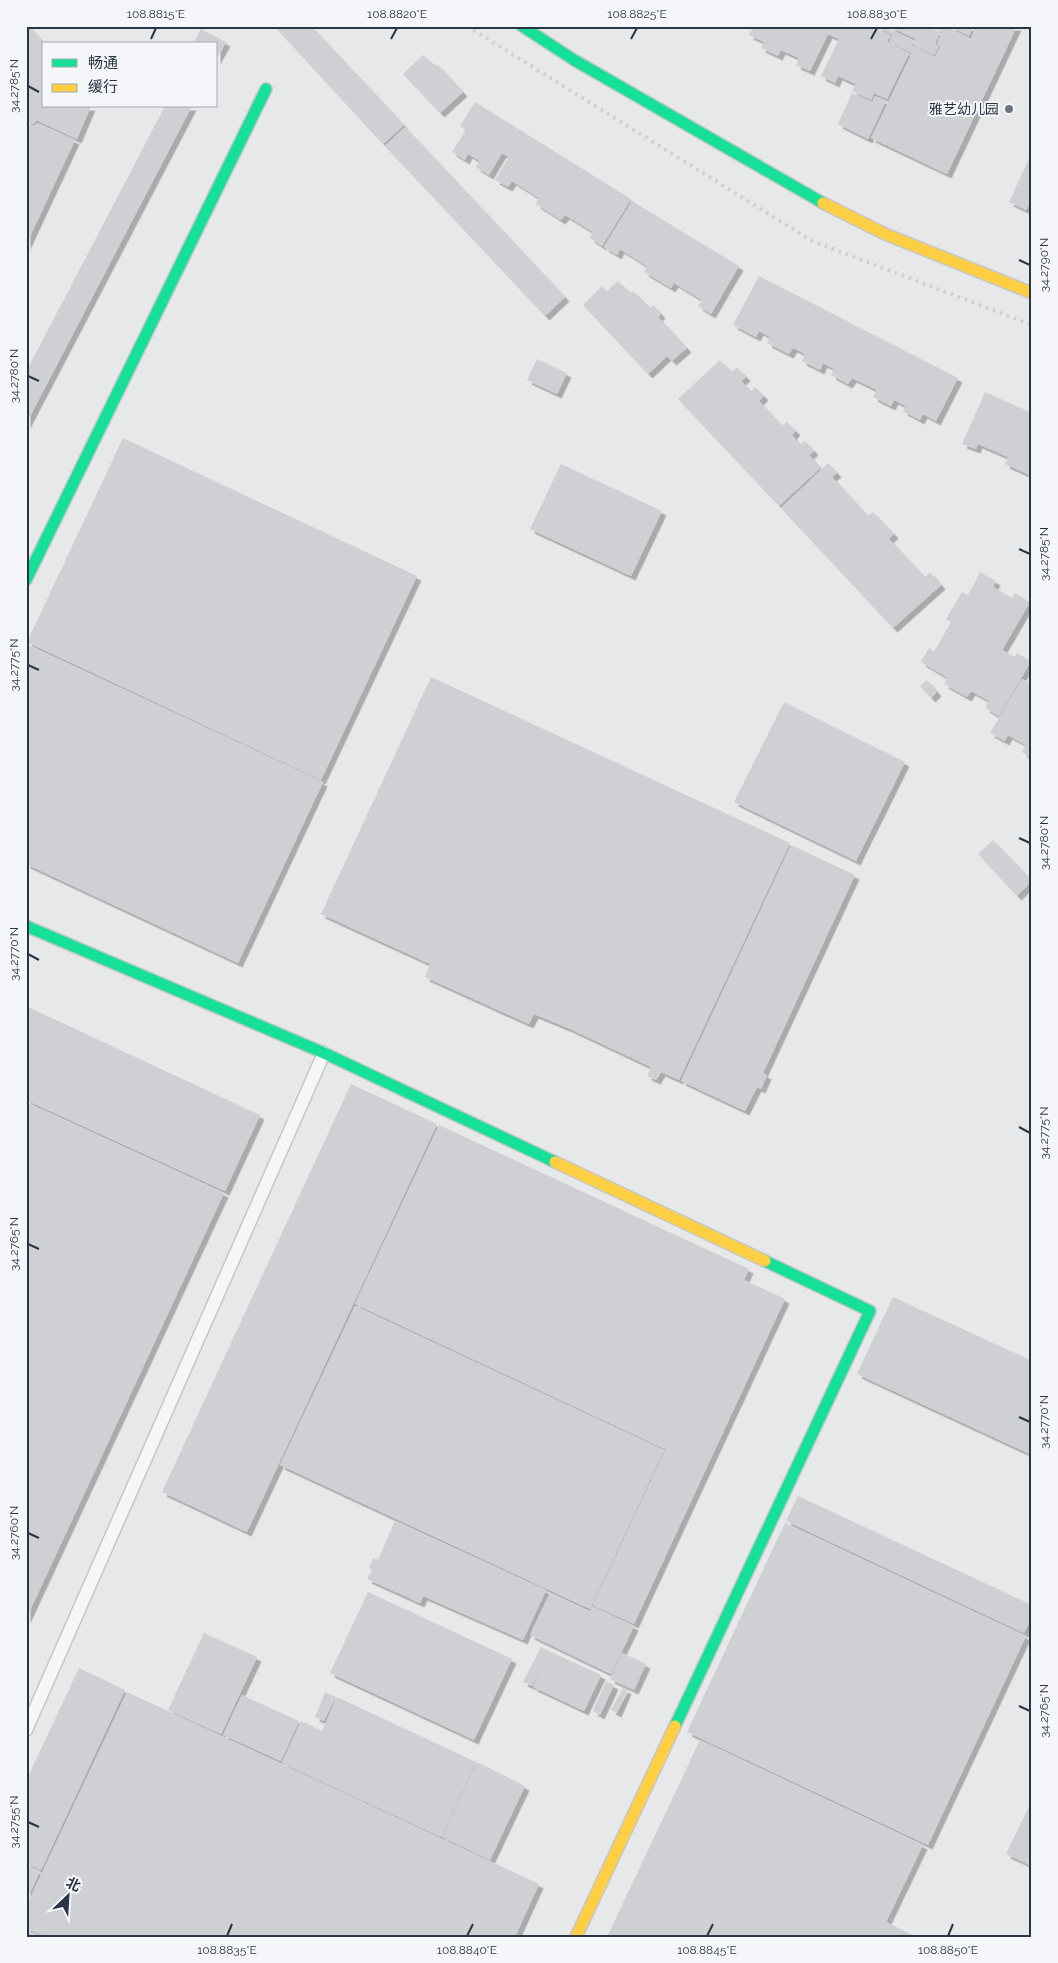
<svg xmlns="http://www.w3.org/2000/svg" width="1058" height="1963" viewBox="0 0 1058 1963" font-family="Raleway,'Noto Sans SC',sans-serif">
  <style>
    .building { fill: #ced0d3; filter: url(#shadow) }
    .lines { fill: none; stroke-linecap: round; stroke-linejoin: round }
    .lane-casing { stroke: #c4c6c8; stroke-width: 15 }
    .fast-casing { stroke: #c4c6c8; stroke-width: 14 }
    .slow-casing { stroke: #c4c6c8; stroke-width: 14 }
    .lane { stroke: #f5f6f7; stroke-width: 12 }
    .fast { stroke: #16e098; stroke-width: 11 }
    .slow { stroke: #ffcf43; stroke-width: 11 }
    .rail { stroke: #cecfd2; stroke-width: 4; stroke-dasharray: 2.5 5; stroke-linecap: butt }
    .ticks { fill: none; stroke: #2b3445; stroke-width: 2 }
    .poi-dot { fill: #6c737f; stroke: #f4f6f9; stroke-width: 2 }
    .labels { text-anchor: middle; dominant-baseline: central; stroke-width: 4; stroke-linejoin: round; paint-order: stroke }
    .poi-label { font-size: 14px; fill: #2b3445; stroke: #f4f6f9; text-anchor: end }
    .neatline { fill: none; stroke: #2b3445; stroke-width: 2 }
    .ticks-label { font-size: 12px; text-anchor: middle; fill: #2b3445 }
  </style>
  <defs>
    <filter id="shadow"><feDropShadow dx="4.5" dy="4.5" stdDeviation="0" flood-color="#0004"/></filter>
  </defs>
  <rect width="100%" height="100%" fill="#e6e8ea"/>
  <path class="building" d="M 26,26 L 29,26 L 45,44 L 44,106 L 91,106 L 77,139 L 36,120 L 34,124 L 26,121 Z
    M 274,26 L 311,26 L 404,125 L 383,144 Z
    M 754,26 L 872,26 L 890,35 L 887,42 L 909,53 L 887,99 L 874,93 L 871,100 L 852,91 L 856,84 L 838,76 L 835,83 L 821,76 L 839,39 L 828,34 L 810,71 L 796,65 L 799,58 L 781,50 L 778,56 L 761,48 L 764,42 L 749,35 Z
    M 875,26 L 883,26 L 914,41 L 912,46 L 935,57 L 941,46 L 937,44 L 942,32 L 935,28 L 936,26 L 945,26 L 971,39 L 976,26 L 1017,26 L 947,174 L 871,138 L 912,53 L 889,42 L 893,35 Z
    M 888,26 L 934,26 L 933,29 L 940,32 L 935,44 L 939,46 L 934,55 L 914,46 L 916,39 Z
    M 949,26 L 974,26 L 969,36 Z
    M 201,29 L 226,42 L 216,60 L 216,44 L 193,44 Z
    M 423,55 L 436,66 L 438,65 L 463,92 L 440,113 L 403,74 Z
    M 852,93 L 872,102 L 875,96 L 886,101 L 868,139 L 838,124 Z
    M 475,102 L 631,199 L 602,246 L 590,238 L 593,232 L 565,215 L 561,220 L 536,204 L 539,198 L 512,181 L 508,187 L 495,180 L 509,157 L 502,153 L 489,175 L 476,167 L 480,161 L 468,154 L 465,160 L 452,152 L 466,130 L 460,126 Z
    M 165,106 L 192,106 L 26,424 L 26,372 Z
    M 26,123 L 35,126 L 37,123 L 75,140 L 26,245 Z
    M 405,127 L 565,297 L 545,316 L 385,146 Z
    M 1032,152 L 1032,198 L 1026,210 L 1009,202 Z
    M 632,201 L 739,266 L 711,314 L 698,306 L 702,300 L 674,283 L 671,288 L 644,272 L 648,267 L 620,249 L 617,255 L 604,247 Z
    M 759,276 L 958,378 L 936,421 L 923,414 L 920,420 L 903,411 L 906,406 L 894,400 L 891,406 L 873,397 L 877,390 L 852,378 L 848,384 L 831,375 L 834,369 L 823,363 L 820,370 L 802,361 L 805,354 L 793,348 L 789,354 L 767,343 L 770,337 L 759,331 L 756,337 L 733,325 Z
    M 618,281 L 630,293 L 633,291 L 650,308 L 653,305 L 661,314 L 658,317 L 687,348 L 672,361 L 667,356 L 648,374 L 583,305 L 602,286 L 607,291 Z
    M 537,359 L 567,373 L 557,394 L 527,380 Z
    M 720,360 L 732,372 L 737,367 L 746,377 L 741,381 L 751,391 L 755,387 L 764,396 L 759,401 L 782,426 L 787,422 L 796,431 L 792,435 L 800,445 L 805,441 L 814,451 L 809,455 L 820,468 L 779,506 L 678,399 Z
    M 985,392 L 1032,413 L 1032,476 L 1005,464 L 1008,457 L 978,444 L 976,449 L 962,444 Z
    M 123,438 L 417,576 L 321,780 L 27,642 Z
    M 828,463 L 837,473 L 832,477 L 868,516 L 873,512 L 894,534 L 889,539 L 925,577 L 930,572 L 941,585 L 893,628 L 781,508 Z
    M 561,464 L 662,511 L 631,576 L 530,529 Z
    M 980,572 L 996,581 L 993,587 L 1012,598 L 1015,593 L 1030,602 L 1002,650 L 1015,657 L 1017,653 L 1031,661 L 999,716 L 985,708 L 989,701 L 971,691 L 967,697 L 944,684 L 948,678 L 921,662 L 929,648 L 934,652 L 951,622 L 946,619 L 962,592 L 968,595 Z
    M 26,644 L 323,782 L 238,963 L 26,864 Z
    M 431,677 L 790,843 L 679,1080 L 661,1072 L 656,1080 L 647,1076 L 651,1067 L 568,1028 L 534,1014 L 529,1024 L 425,977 L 430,964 L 321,914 Z
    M 1022,679 L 1032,684 L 1032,758 L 1022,752 L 1026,745 L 1008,735 L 1005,741 L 990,733 Z
    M 927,680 L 937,692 L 931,698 L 920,686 Z
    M 784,702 L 905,762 L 856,861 L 734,802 Z
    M 993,840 L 1032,881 L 1017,896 L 978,854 Z
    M 791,845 L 855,875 L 763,1073 L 767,1075 L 761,1089 L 757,1087 L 745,1111 L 681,1081 Z
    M 26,1006 L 260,1115 L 225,1191 L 26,1100 Z
    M 351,1084 L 437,1124 L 247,1532 L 162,1492 Z
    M 26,1102 L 224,1193 L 26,1619 Z
    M 439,1125 L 749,1269 L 744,1280 L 785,1299 L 634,1624 L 593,1605 L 692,1393 L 665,1449 L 355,1304 Z
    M 893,1297 L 1032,1361 L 1032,1455 L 857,1374 Z
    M 355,1306 L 664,1450 L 590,1609 L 280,1465 Z
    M 798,1496 L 1032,1605 L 1032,1617 L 1024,1633 L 786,1521 Z
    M 395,1521 L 546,1590 L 523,1640 L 423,1596 L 420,1603 L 367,1579 L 372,1570 L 369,1568 L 373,1558 L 378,1560 Z
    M 785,1523 L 1026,1636 L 928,1845 L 687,1732 Z
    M 368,1592 L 512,1659 L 474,1740 L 330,1673 Z
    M 550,1593 L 590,1612 L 592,1606 L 634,1626 L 611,1674 L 530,1635 Z
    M 204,1633 L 257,1657 L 221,1734 L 168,1710 Z
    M 541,1647 L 549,1651 L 532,1686 L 523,1682 Z
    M 549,1651 L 601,1675 L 584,1711 L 533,1687 Z
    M 622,1653 L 646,1664 L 634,1690 L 610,1679 Z
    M 79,1668 L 125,1690 L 41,1870 L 26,1863 L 26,1781 Z
    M 606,1681 L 614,1685 L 600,1715 L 593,1711 Z
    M 623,1688 L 627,1690 L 617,1713 L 611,1710 Z
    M 127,1692 L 539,1884 L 515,1937 L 45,1937 L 26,1928 L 26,1907 Z
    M 325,1692 L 336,1697 L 324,1721 L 315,1717 Z
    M 242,1695 L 299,1721 L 281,1761 L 223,1735 Z
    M 337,1697 L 476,1762 L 441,1837 L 282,1763 L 301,1721 L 322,1731 Z
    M 700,1740 L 923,1845 L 886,1922 L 917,1937 L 607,1937 Z
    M 477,1762 L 525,1786 L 490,1860 L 442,1837 Z
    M 1032,1800 L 1032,1866 L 1006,1854 Z
    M 26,1865 L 40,1871 L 26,1902 Z
    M 26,1930 L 41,1937 L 26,1937 Z"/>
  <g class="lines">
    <defs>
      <path id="lane" d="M 26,1730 L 324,1053"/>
      <path id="fast" d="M 522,26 L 574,60 L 823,203
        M 26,580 L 266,89
        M 26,926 L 324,1053 L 555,1162
        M 675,1726 L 870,1311 L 765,1261"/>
      <path id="slow" d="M 823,203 L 885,234 L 1032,293
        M 555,1162 L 765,1261
        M 576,1937 L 675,1726"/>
    </defs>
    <use href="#lane" class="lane-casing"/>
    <use href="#fast" class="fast-casing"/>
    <use href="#slow" class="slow-casing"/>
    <use href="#lane" class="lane"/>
    <use href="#fast" class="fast"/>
    <use href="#slow" class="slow"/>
    <path class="rail" d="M 467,26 L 812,241 L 1032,325"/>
  </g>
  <path class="ticks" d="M 151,39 L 156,28M 391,39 L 397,28M 631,39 L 637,28M 871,39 L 877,28M 28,86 L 39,92M 1019,260 L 1030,265M 28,376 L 39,381M 1019,549 L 1030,554M 28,665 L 39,670M 1019,838 L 1030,843M 28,954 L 39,960M 1019,1127 L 1030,1133M 28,1244 L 39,1249M 1019,1417 L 1030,1422M 28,1533 L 39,1538M 1019,1706 L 1030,1711M 28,1822 L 39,1827M 227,1936 L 232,1924M 467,1936 L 473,1924M 707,1936 L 713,1924M 948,1936 L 953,1924"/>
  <circle class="poi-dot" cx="1009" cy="109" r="5"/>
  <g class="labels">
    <g class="poi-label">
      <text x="999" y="109">雅艺幼儿园</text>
    </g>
  </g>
  <rect width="1058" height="1963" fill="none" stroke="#f4f6f9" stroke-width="55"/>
  <rect x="42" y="42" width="175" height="65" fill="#f4f6f9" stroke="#a4a8b1"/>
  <rect x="52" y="59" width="25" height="8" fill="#16e098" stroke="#a4a8b1"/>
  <text x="88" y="68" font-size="15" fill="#2b3445">畅通</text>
  <rect x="52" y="84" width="25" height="8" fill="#ffcf43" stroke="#a4a8b1"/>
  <text x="88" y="92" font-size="15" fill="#2b3445">缓行</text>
  <g transform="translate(68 1896) rotate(25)" stroke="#f4f6f9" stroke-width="4" paint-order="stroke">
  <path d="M0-4L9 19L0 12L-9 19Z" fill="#2b3445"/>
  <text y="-8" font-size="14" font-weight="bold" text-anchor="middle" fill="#2b3445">北</text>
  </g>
  <rect x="28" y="28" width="1002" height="1908" class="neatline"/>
  <g class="ticks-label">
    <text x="156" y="18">108.8815°E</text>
    <text x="397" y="18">108.8820°E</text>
    <text x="637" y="18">108.8825°E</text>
    <text x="877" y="18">108.8830°E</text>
    <text transform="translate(14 86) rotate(-90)" y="4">34.2785°N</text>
    <text transform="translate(1044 265) rotate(-90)" y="4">34.2790°N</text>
    <text transform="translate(14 376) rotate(-90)" y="4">34.2780°N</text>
    <text transform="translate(1044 554) rotate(-90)" y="4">34.2785°N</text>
    <text transform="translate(14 665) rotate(-90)" y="4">34.2775°N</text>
    <text transform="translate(1044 843) rotate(-90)" y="4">34.2780°N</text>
    <text transform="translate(14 954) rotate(-90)" y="4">34.2770°N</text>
    <text transform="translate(1044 1133) rotate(-90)" y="4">34.2775°N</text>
    <text transform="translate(14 1244) rotate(-90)" y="4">34.2765°N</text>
    <text transform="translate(1044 1422) rotate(-90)" y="4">34.2770°N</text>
    <text transform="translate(14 1533) rotate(-90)" y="4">34.2760°N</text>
    <text transform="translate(1044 1711) rotate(-90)" y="4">34.2765°N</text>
    <text transform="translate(14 1822) rotate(-90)" y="4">34.2755°N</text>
    <text x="227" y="1954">108.8835°E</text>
    <text x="467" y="1954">108.8840°E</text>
    <text x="707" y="1954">108.8845°E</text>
    <text x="948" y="1954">108.8850°E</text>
  </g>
</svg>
